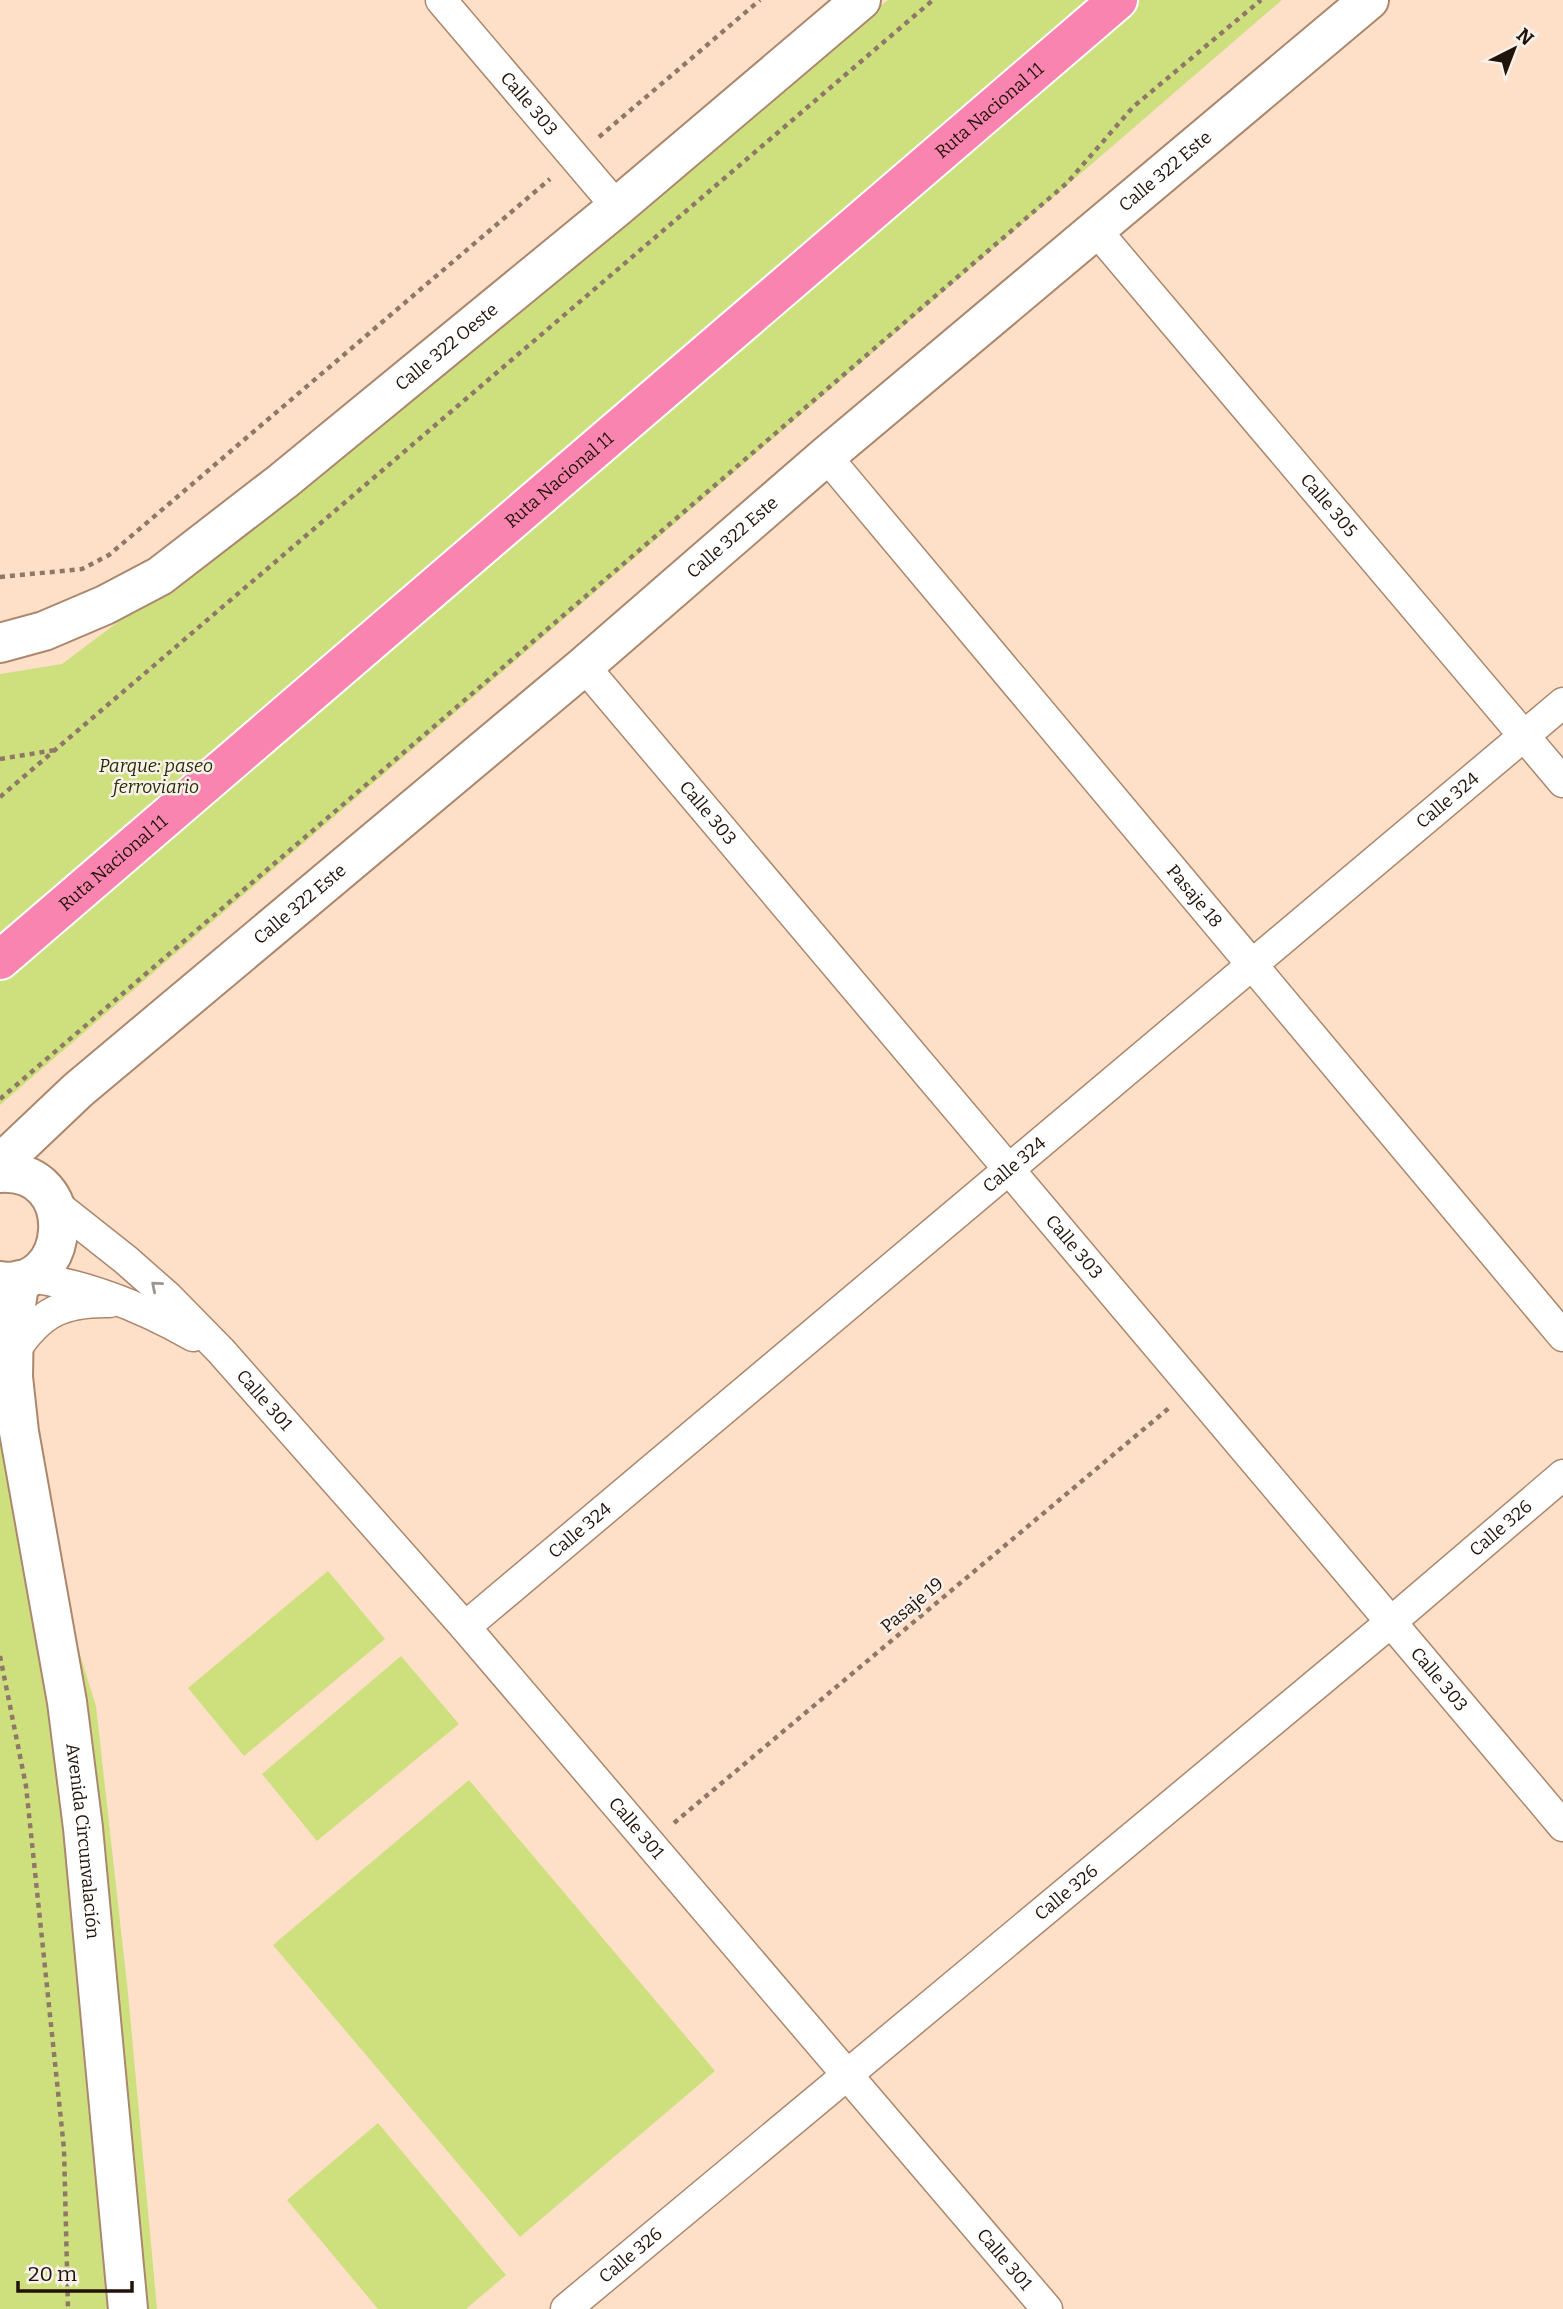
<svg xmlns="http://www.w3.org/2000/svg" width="1563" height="2309" viewBox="0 0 1563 2309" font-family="Bitter,serif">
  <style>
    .green { fill: #cee07e }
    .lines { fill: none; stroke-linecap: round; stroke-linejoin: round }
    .street-casing { stroke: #ab876d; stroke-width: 33 }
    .secondary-casing { stroke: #ab876d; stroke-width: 42 }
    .highway-casing { stroke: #fff; stroke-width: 42 }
    .path { stroke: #8f7868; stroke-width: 4.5; stroke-dasharray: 5 5; stroke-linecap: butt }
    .street { stroke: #fff; stroke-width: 30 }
    .secondary { stroke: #fff; stroke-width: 38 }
    .highway { stroke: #f984af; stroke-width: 38 }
    .oneway { stroke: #9b9590 }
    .labels { text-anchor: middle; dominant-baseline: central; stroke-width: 5; stroke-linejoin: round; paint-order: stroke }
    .street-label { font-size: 18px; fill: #211309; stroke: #f9f1eb }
    .park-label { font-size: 18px; font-style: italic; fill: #282e00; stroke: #f9f1eb }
  </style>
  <rect width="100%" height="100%" fill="#fedfc8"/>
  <path class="green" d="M 888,0 L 1282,0 L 0,1105 L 0,674 L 62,664 L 340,455 Z
    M 0,1399 L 96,1706 L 128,1993 L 157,2309 L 0,2309 Z
    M 328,1571 L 385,1639 L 244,1756 L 188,1688 Z
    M 401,1656 L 459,1724 L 317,1841 L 262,1774 Z
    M 469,1780 L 715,2071 L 520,2237 L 273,1945 Z
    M 378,2123 L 506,2275 L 466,2309 L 378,2309 L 287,2200 Z"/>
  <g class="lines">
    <defs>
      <g id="street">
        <path id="s1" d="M 441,0 L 617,207"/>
        <path id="s2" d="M 1095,229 L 1563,782"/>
        <path id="s3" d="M 826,456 L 1563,1336"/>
        <path id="s4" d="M 584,666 L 1563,1826"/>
        <path id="s5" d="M 54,1203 L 126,1260 L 168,1297 L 221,1351 L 465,1627 L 1047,2309"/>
        <path d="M 29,1277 C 87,1285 142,1307 193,1336"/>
        <path d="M 14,1352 C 40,1312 63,1301 110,1302"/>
        <path id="s6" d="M 465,1627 L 1563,703"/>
        <path id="s7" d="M 566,2309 L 1391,1622 L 1563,1475"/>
      </g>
      <g id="secondary">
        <path id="s8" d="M 0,643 L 44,631 L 105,605 L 160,576 L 283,481 L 617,207 L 861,0"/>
        <path id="s9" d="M 0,1164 L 78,1090 L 584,666 L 826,456 L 1369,0"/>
        <path d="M 0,1173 C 83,1168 72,1293 0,1281"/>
        <path id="s10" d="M 20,1280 L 14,1317 L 13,1377 L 19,1432 L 67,1702 L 83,1828 L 128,2309"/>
      </g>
      <g id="highway">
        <path id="s11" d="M 0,960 L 1118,0"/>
      </g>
    </defs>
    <use href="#street" class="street-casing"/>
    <use href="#secondary" class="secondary-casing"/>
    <use href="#highway" class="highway-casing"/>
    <path class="path" d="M 599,137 L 760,0
      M 0,577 L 82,569 L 109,555 L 550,179
      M 0,759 L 55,750
      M 0,797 L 933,0
      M 0,1099 L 1067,183 L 1133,107 L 1261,0
      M 0,1656 L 26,1786 L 64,2149 L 68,2309
      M 674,1823 L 1169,1408"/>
    <use href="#street" class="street"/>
    <use href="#secondary" class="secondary"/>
    <use href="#highway" class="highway"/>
  </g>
  <defs><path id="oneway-chevron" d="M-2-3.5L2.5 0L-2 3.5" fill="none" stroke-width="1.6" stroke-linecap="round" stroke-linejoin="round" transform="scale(1.75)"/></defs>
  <use class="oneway" href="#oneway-chevron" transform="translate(156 1286) rotate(-139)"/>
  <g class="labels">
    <g class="street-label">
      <text stroke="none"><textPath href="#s1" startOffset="136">Calle 303</textPath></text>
      <text stroke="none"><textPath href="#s11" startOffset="1304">Ruta Nacional 11</textPath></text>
      <text stroke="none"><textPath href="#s9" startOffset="1531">Calle 322 Este</textPath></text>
      <text stroke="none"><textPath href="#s8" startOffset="541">Calle 322 Oeste</textPath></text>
      <text stroke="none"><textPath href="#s11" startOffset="737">Ruta Nacional 11</textPath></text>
      <text stroke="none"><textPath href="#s2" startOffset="362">Calle 305</textPath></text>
      <text stroke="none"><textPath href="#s9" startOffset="964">Calle 322 Este</textPath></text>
      <text stroke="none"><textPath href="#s6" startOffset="1284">Calle 324</textPath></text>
      <text stroke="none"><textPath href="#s4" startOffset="192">Calle 303</textPath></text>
      <text stroke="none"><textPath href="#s11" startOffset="149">Ruta Nacional 11</textPath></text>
      <text stroke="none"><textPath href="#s3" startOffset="574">Pasaje 18</textPath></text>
      <text stroke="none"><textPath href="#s9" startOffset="397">Calle 322 Este</textPath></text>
      <text stroke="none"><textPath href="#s6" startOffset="718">Calle 324</textPath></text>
      <text stroke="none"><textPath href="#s4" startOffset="760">Calle 303</textPath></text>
      <text stroke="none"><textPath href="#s5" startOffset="289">Calle 301</textPath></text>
      <text stroke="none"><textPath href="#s7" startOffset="1218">Calle 326</textPath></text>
      <text stroke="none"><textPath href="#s6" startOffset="150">Calle 324</textPath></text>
      <text transform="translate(912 1605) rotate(-40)">Pasaje 19</text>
      <text stroke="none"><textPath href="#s4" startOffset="1326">Calle 303</textPath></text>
      <text stroke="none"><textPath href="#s5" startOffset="856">Calle 301</textPath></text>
      <text stroke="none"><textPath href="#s10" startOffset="567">Avenida Circunvalación</textPath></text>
      <text stroke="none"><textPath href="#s7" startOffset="651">Calle 326</textPath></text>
      <text stroke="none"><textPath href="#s7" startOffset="84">Calle 326</textPath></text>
      <text stroke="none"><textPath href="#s5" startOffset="1423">Calle 301</textPath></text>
    </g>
    <g class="park-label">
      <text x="156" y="766">Parque: paseo<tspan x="156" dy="21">ferroviario</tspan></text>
    </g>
  </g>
  <g transform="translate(1514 49) rotate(42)" stroke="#f9f1eb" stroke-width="5" paint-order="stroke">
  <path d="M0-5L12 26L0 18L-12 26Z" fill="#211309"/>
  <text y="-10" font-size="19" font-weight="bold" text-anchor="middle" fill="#211309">N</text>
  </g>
  <path d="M18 2281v10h114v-10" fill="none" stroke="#211309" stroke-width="3.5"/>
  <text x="28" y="2281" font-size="21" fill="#211309" stroke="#f9f1eb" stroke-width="5" paint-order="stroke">20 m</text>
</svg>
